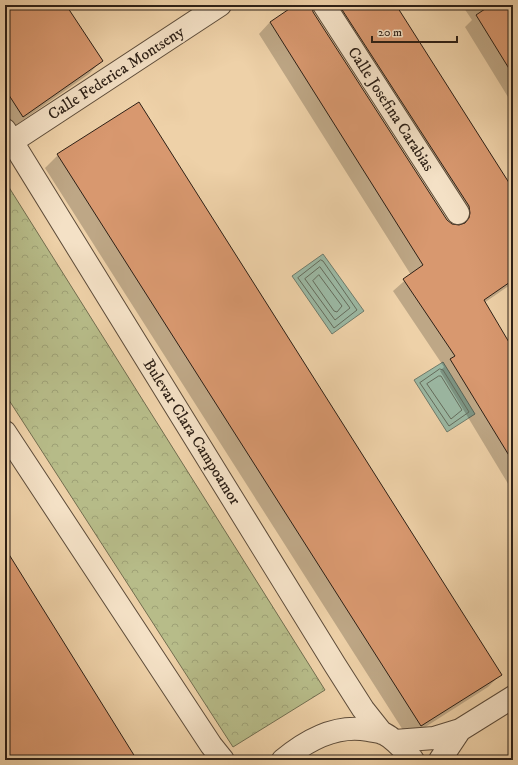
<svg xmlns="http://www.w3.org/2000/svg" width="518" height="765" viewBox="0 0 518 765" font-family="'IM FELL DW Pica',serif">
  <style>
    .park { fill: url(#park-crowns); stroke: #726e50 }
    .water { fill: #9bb8a3; stroke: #6f7b6b }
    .shadow { fill: #0003 }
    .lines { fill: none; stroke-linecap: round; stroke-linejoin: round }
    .shore { stroke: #646c5c; stroke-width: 1 }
    .building { fill: #d8986f; stroke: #2d2016 }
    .minor-casing { stroke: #5d4c3a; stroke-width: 24 }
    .minor { stroke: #f4e1c6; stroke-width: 22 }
    .labels { text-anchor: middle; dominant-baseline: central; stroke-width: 4; stroke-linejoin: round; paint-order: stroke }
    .street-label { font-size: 16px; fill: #2d2016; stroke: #f4e1c6 }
  </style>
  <defs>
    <pattern id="park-crowns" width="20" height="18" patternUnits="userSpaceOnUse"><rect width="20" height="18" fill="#b7bc89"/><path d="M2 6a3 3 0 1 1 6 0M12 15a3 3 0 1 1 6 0" fill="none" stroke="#9ea176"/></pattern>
  </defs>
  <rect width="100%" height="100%" fill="#eed1a8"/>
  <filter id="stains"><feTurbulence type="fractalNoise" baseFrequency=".005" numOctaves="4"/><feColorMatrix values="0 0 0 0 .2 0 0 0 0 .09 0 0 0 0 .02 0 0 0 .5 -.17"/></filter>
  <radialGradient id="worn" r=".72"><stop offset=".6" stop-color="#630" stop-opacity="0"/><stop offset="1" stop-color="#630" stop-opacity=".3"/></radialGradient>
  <path class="park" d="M 5,181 L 325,690 L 233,747 L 5,394 Z"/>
  <path class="water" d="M 323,254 L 364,311 L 332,334 L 292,276 Z
    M 443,362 L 475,414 L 447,432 L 414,380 Z"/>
  <path class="shadow" d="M 5,5 L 65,5 L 101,61 L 89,74 L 10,129 L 5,121 Z
    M 191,5 L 198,5 L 193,8 Z
    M 298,5 L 311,5 L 313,12 L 447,220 L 452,225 L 459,226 L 457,218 L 318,5 L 395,5 L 513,191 L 513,289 L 510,285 L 484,303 L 513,350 L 513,492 L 440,371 L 444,367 L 393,291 L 411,275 L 259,34 L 270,22 Z
    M 462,5 L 513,5 L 513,105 L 465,27 L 472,20 Z
    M 138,104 L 500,675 L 488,687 L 408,738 L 45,168 L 58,155 Z"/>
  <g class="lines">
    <path class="shore" d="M 321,260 L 323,261 L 357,310 L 334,328 L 298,278 Z
      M 320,267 L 350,308 L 335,320 L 305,279 Z
      M 319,275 L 342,306 L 337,312 L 334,311 L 313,281 Z
      M 440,369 L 443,370 L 469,412 L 449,426 L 420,383 Z
      M 439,376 L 441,376 L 462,410 L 451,419 L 427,384 Z"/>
  </g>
  <path class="building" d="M 5,5 L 66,5 L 103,61 L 23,117 L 5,89 Z
    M 295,5 L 312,5 L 313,12 L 447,220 L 452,224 L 459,225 L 465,223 L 469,218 L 470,213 L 469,206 L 339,5 L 396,5 L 513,189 L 513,280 L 484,300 L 513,349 L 513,462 L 450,359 L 455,356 L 403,279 L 423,265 L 270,22 Z
    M 491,5 L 513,5 L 513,75 L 476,15 Z
    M 139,102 L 502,675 L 421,726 L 57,154 Z
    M 5,548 L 137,760 L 5,760 Z"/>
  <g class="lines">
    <defs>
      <path id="minor" d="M 324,5 L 458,213
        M 5,130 L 335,665 L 363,709 L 382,733
        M 13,141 L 220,5
        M 5,432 L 211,745 L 223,760
        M 460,730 L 513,697
        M 395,741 L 434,738 L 460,730 L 440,760
        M 283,760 C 307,740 336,724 368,730 C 373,731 378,731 383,733 C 395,739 404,750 413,760"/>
    </defs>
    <use href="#minor" class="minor-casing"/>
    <use href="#minor" class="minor"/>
  </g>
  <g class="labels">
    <g class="street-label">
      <text transform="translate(116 73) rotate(-33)">Calle Federica Montseny</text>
      <text transform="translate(391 109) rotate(57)">Calle Josefina Carabias</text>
      <text transform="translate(192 432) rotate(58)">Bulevar Clara Campoamor</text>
    </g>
  </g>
  <rect width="518" height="765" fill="none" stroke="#eed1a8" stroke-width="20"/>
  <rect x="6" y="6" width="506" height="753" fill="none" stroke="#2d2016" stroke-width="2"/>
  <rect x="10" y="10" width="498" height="745" fill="none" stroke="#2d2016"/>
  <path d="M372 36v6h85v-6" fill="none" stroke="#2d2016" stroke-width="2"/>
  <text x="378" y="36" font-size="12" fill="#2d2016" stroke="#f4e1c6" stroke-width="3" paint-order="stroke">20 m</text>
  <rect width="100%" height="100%" filter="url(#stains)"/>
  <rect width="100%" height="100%" fill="url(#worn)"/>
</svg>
